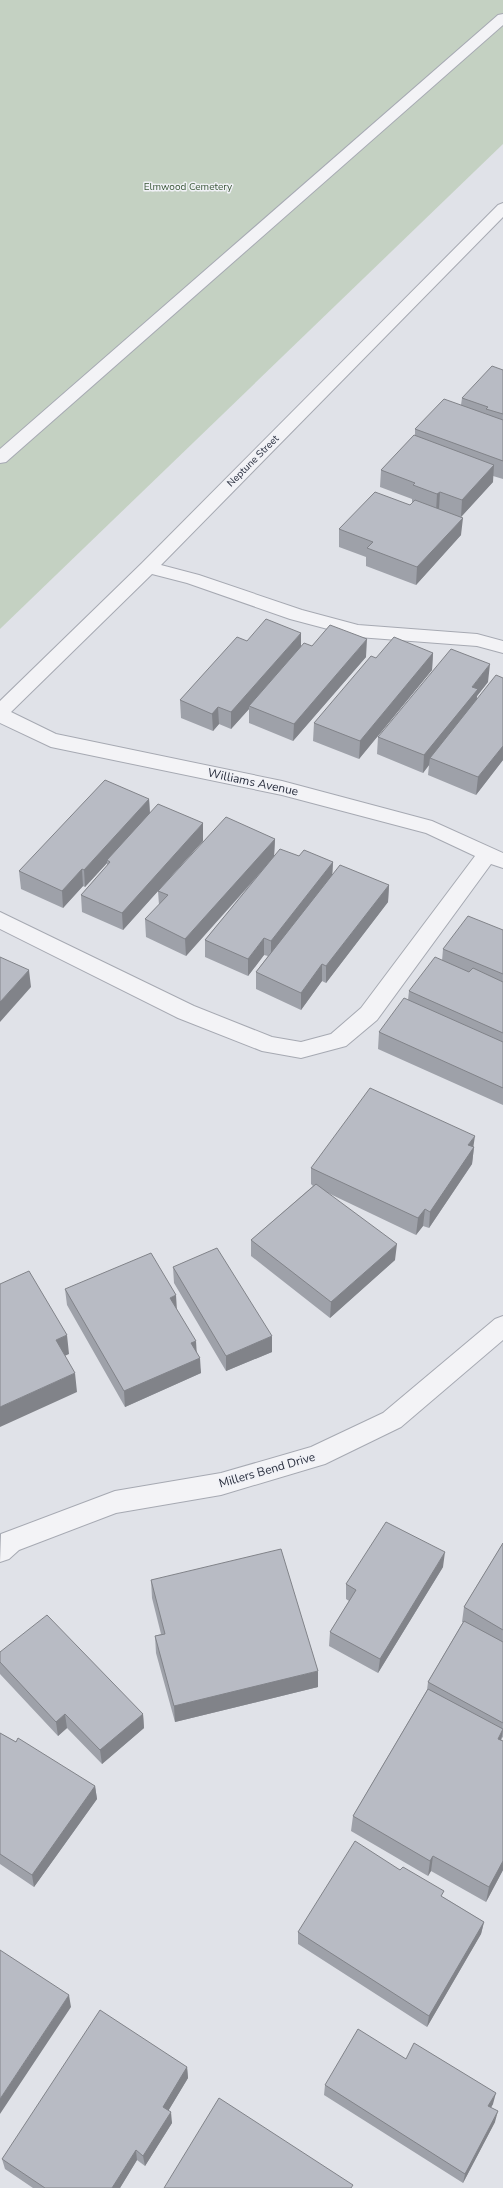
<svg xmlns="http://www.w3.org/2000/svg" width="503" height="2188" viewBox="0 0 503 2188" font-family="'Nunito Sans',sans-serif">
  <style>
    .green { fill: #c4d1c2 }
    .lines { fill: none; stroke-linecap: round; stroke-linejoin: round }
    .minor-casing { stroke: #a6a9b2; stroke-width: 2 }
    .minor { fill: #f3f3f6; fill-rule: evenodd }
    .wall { fill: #9ea1a9 }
    .shaded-wall { fill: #818389 }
    .building { fill: #b8bbc4; stroke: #818389 }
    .labels { text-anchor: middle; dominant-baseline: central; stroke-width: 3; stroke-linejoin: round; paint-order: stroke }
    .far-park-label { font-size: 10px; fill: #3b5839; stroke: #f0f1f6 }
    .far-street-label { font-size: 10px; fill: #2a2f3e; stroke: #f0f1f6 }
    .street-label { font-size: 12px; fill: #2a2f3e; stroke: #f0f1f6 }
  </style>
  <rect width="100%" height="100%" fill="#e0e2e8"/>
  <path class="green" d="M 0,0 L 503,0 L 503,144 L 0,629 Z"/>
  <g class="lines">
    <defs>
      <path id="minor" d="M 503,14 L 503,25 L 6,462 L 0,463 L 0,449 L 498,15 Z
        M 503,203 L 503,217 L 161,565 L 199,575 L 302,610 L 358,625 L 477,634 L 503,641 L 503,653 L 477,646 L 358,637 L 290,619 L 187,583 L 152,574 L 11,712 L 56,734 L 282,781 L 432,821 L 503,853 L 503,868 L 491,864 L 377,1020 L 346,1046 L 301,1058 L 262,1051 L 178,1018 L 0,929 L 0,912 L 194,1006 L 272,1037 L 301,1042 L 331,1034 L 361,1008 L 475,856 L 426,833 L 282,795 L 51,747 L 0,723 L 0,701 L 142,563 L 498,205 Z
        M 503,1316 L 503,1340 L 401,1427 L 325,1464 L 221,1495 L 116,1513 L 19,1550 L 9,1559 L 0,1562 L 1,1534 L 115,1491 L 221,1473 L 311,1447 L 383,1413 L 495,1319 Z"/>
    </defs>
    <use href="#minor" class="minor-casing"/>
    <use href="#minor" class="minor"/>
  </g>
  <path class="wall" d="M 503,370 L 503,479 L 493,476 L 493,482 L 461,517 L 461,535 L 416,585 L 366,566 L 366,557 L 339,547 L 339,529 L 410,505 L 412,503 L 412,499 L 380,487 L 381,470 L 415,435 L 415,429 L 461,405 L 462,398 Z
    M 247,641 L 301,647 L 312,646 L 366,657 L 293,741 L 249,723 L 249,709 L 231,729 L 219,724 L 213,731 L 181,718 L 180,700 Z
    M 433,653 L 432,670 L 359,759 L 313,741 L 314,723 L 376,658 Z
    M 503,678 L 503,760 L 476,795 L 428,775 L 429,765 L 423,773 L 377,754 L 378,737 L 488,682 L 477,696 L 477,700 Z
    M 149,799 L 150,813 L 203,841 L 168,879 L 275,839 L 274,855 L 299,856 L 333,862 L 332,875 L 389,885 L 388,902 L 326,983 L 322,981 L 301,1010 L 256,989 L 256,972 L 268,956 L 264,955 L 248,976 L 205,957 L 205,940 L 258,876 L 186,956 L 146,937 L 145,919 L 159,905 L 158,891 L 123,930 L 82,912 L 81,895 L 107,866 L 107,863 L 85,887 L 83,886 L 63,908 L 21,889 L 19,871 Z
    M 503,930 L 503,1105 L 378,1049 L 379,1032 L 408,1000 L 409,991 L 442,961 L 443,949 Z
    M 473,1147 L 474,1147 L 472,1164 L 429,1228 L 423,1226 L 416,1235 L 328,1193 L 395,1260 L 330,1318 L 251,1256 L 251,1240 L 313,1186 L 311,1184 L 311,1168 Z
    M 173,1267 L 272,1352 L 226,1371 L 174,1283 Z
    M 65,1289 L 177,1310 L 197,1352 L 201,1373 L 125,1407 L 67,1305 Z
    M 503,1543 L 503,1738 L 502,1737 L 501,1740 L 503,1741 L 503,1870 L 486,1902 L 431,1871 L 428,1876 L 351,1831 L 353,1816 L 427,1690 L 428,1682 L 463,1622 L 462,1622 L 464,1607 Z
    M 443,1567 L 378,1673 L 329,1646 L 330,1632 L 349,1601 L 346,1599 L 346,1584 Z
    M 151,1580 L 318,1687 L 175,1722 L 156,1653 L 155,1636 L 161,1634 L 152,1598 Z
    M 0,1652 L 143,1714 L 144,1728 L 102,1764 L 67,1728 L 58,1736 L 0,1674 Z
    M 0,1733 L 16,1742 L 95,1786 L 97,1799 L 34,1887 L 0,1864 Z
    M 443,1897 L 484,1922 L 481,1934 L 427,2027 L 298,1944 L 298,1932 Z
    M 406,2059 L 493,2104 L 491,2107 L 495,2122 L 463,2183 L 324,2095 L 325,2085 Z
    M 187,2067 L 188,2078 L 168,2111 L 172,2123 L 145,2166 L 137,2160 L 120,2188 L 33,2188 L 5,2169 L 2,2159 Z"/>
  <path class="shaded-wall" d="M 494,465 L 493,482 L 461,517 L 462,500 Z
    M 440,492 L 439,509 L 436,512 L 437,494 Z
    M 463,518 L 461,535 L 416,585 L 417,567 Z
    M 301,633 L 301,651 L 249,706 L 249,709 L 231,729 L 231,712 Z
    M 367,639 L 366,657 L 293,741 L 294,724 Z
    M 433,653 L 432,670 L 359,759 L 360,741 Z
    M 490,664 L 488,682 L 477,696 L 476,706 L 430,758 L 429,765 L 423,773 L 424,755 L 472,687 Z
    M 218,707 L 219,724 L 213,731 L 212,714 Z
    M 503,746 L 503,760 L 476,795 L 478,777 Z
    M 149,799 L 150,816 L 107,860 L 107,863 L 85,887 L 84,870 Z
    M 203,823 L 203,841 L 123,930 L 122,913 Z
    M 275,839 L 274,857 L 186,956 L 185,939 Z
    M 333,862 L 332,879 L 271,958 L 271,941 Z
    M 82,869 L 83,886 L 63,908 L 62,891 Z
    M 389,885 L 388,902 L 326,983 L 326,966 Z
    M 264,938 L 264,955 L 248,976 L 248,959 Z
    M 322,964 L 322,981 L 301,1010 L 301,993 Z
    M 29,970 L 31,987 L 0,1022 L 0,1002 Z
    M 475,1136 L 473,1149 L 474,1147 L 472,1164 L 429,1228 L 430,1212 L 468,1145 Z
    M 425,1209 L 423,1226 L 416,1235 L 418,1218 Z
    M 397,1244 L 395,1260 L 330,1318 L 331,1302 Z
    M 176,1295 L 177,1311 L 170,1298 Z
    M 67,1335 L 69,1354 L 58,1359 L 56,1340 Z
    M 272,1336 L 272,1352 L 226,1371 L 226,1356 Z
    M 196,1341 L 197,1357 L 191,1343 Z
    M 200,1358 L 201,1373 L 125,1407 L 124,1391 Z
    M 75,1373 L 77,1392 L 0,1427 L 0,1407 Z
    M 445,1552 L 443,1567 L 378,1673 L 380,1659 Z
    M 318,1671 L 318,1687 L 175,1722 L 174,1706 Z
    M 65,1714 L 67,1728 L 58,1736 L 56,1722 Z
    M 143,1714 L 144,1728 L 102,1764 L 100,1750 Z
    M 503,1730 L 500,1746 L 498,1739 Z
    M 95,1786 L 97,1799 L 34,1887 L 32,1875 Z
    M 433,1856 L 431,1871 L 428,1876 L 430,1861 Z
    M 503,1861 L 503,1870 L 486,1902 L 489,1887 Z
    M 484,1922 L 481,1934 L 427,2027 L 429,2016 Z
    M 69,1995 L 71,2007 L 0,2114 L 0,2099 Z
    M 187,2067 L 188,2078 L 164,2118 L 163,2107 Z
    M 496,2093 L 493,2104 L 486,2117 L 488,2106 Z
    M 498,2111 L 495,2122 L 463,2183 L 465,2174 Z
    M 171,2112 L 172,2123 L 145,2166 L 143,2156 Z
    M 136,2150 L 137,2160 L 120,2188 L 112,2188 Z"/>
  <path class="building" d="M 492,366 L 503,370 L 503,414 L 486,409 L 488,407 L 462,398 Z
    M 444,399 L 503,420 L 503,461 L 415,429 Z
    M 414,435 L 494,465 L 462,500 L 440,492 L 437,494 L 413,485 L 415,483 L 381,470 Z
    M 375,492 L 410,505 L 415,500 L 463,518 L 417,567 L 367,548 L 373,542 L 339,529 Z
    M 266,619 L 301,633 L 231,712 L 218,707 L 212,714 L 180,700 L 237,637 L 247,641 Z
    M 330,625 L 367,639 L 294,724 L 249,706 L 304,643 L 312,646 Z
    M 394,637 L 433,653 L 360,741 L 314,723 L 371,656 L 376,658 Z
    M 451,649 L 490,664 L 472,687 L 478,689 L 424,755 L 378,737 Z
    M 496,675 L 503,678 L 503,746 L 478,777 L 430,758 Z
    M 105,780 L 149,799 L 84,870 L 82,869 L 62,891 L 19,871 Z
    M 158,804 L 203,823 L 122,913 L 81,895 L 110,862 L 107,860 Z
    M 226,817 L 275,839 L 185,939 L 145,919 L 168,895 L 158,891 Z
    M 280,849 L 299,856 L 304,850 L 333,862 L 271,941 L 264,938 L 248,959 L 205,940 Z
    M 340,865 L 389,885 L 326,966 L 322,964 L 301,993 L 256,972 Z
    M 468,916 L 503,930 L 503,974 L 443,949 Z
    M 0,957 L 29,970 L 0,1002 Z
    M 435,957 L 469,972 L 473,968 L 503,982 L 503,1033 L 409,991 Z
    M 404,998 L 503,1042 L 503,1088 L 379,1032 Z
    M 370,1088 L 475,1136 L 468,1145 L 474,1147 L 430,1212 L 425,1209 L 418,1218 L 311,1168 Z
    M 316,1184 L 397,1244 L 331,1302 L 251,1240 Z
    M 217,1248 L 272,1336 L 226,1356 L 173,1267 Z
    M 151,1253 L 176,1295 L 170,1298 L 196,1341 L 191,1343 L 200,1358 L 124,1391 L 65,1289 Z
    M 29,1271 L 67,1335 L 56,1340 L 75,1373 L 0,1407 L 0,1284 Z
    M 386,1522 L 445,1552 L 380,1659 L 330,1632 L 356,1590 L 346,1584 Z
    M 503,1543 L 503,1630 L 464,1607 Z
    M 281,1549 L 318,1671 L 174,1706 L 155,1636 L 165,1634 L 151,1580 Z
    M 47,1615 L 143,1714 L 100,1750 L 65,1714 L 56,1722 L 0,1662 L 0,1652 Z
    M 464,1621 L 503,1642 L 503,1723 L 428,1682 Z
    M 428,1689 L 503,1729 L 498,1739 L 503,1741 L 503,1861 L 489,1887 L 433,1856 L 430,1861 L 353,1816 Z
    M 0,1733 L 16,1742 L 18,1738 L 95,1786 L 32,1875 L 0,1854 Z
    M 355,1841 L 400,1870 L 403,1867 L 444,1891 L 441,1896 L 484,1922 L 429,2016 L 298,1932 Z
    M 0,1950 L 69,1995 L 0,2099 Z
    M 100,2010 L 187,2067 L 163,2107 L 171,2112 L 143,2156 L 136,2150 L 112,2188 L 45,2188 L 2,2159 Z
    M 358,2029 L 406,2059 L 414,2043 L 496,2093 L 488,2106 L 498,2111 L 465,2174 L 325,2085 Z
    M 219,2098 L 353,2185 L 351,2188 L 164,2188 Z"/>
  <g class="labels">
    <g class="far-park-label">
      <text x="188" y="187">Elmwood Cemetery</text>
    </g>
    <g class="far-street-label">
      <text transform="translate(253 461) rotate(-45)">Neptune Street</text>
    </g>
    <g class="street-label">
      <text transform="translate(253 782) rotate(12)">Williams Avenue</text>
      <text transform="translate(267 1470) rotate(-16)">Millers Bend Drive</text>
    </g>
  </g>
</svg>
